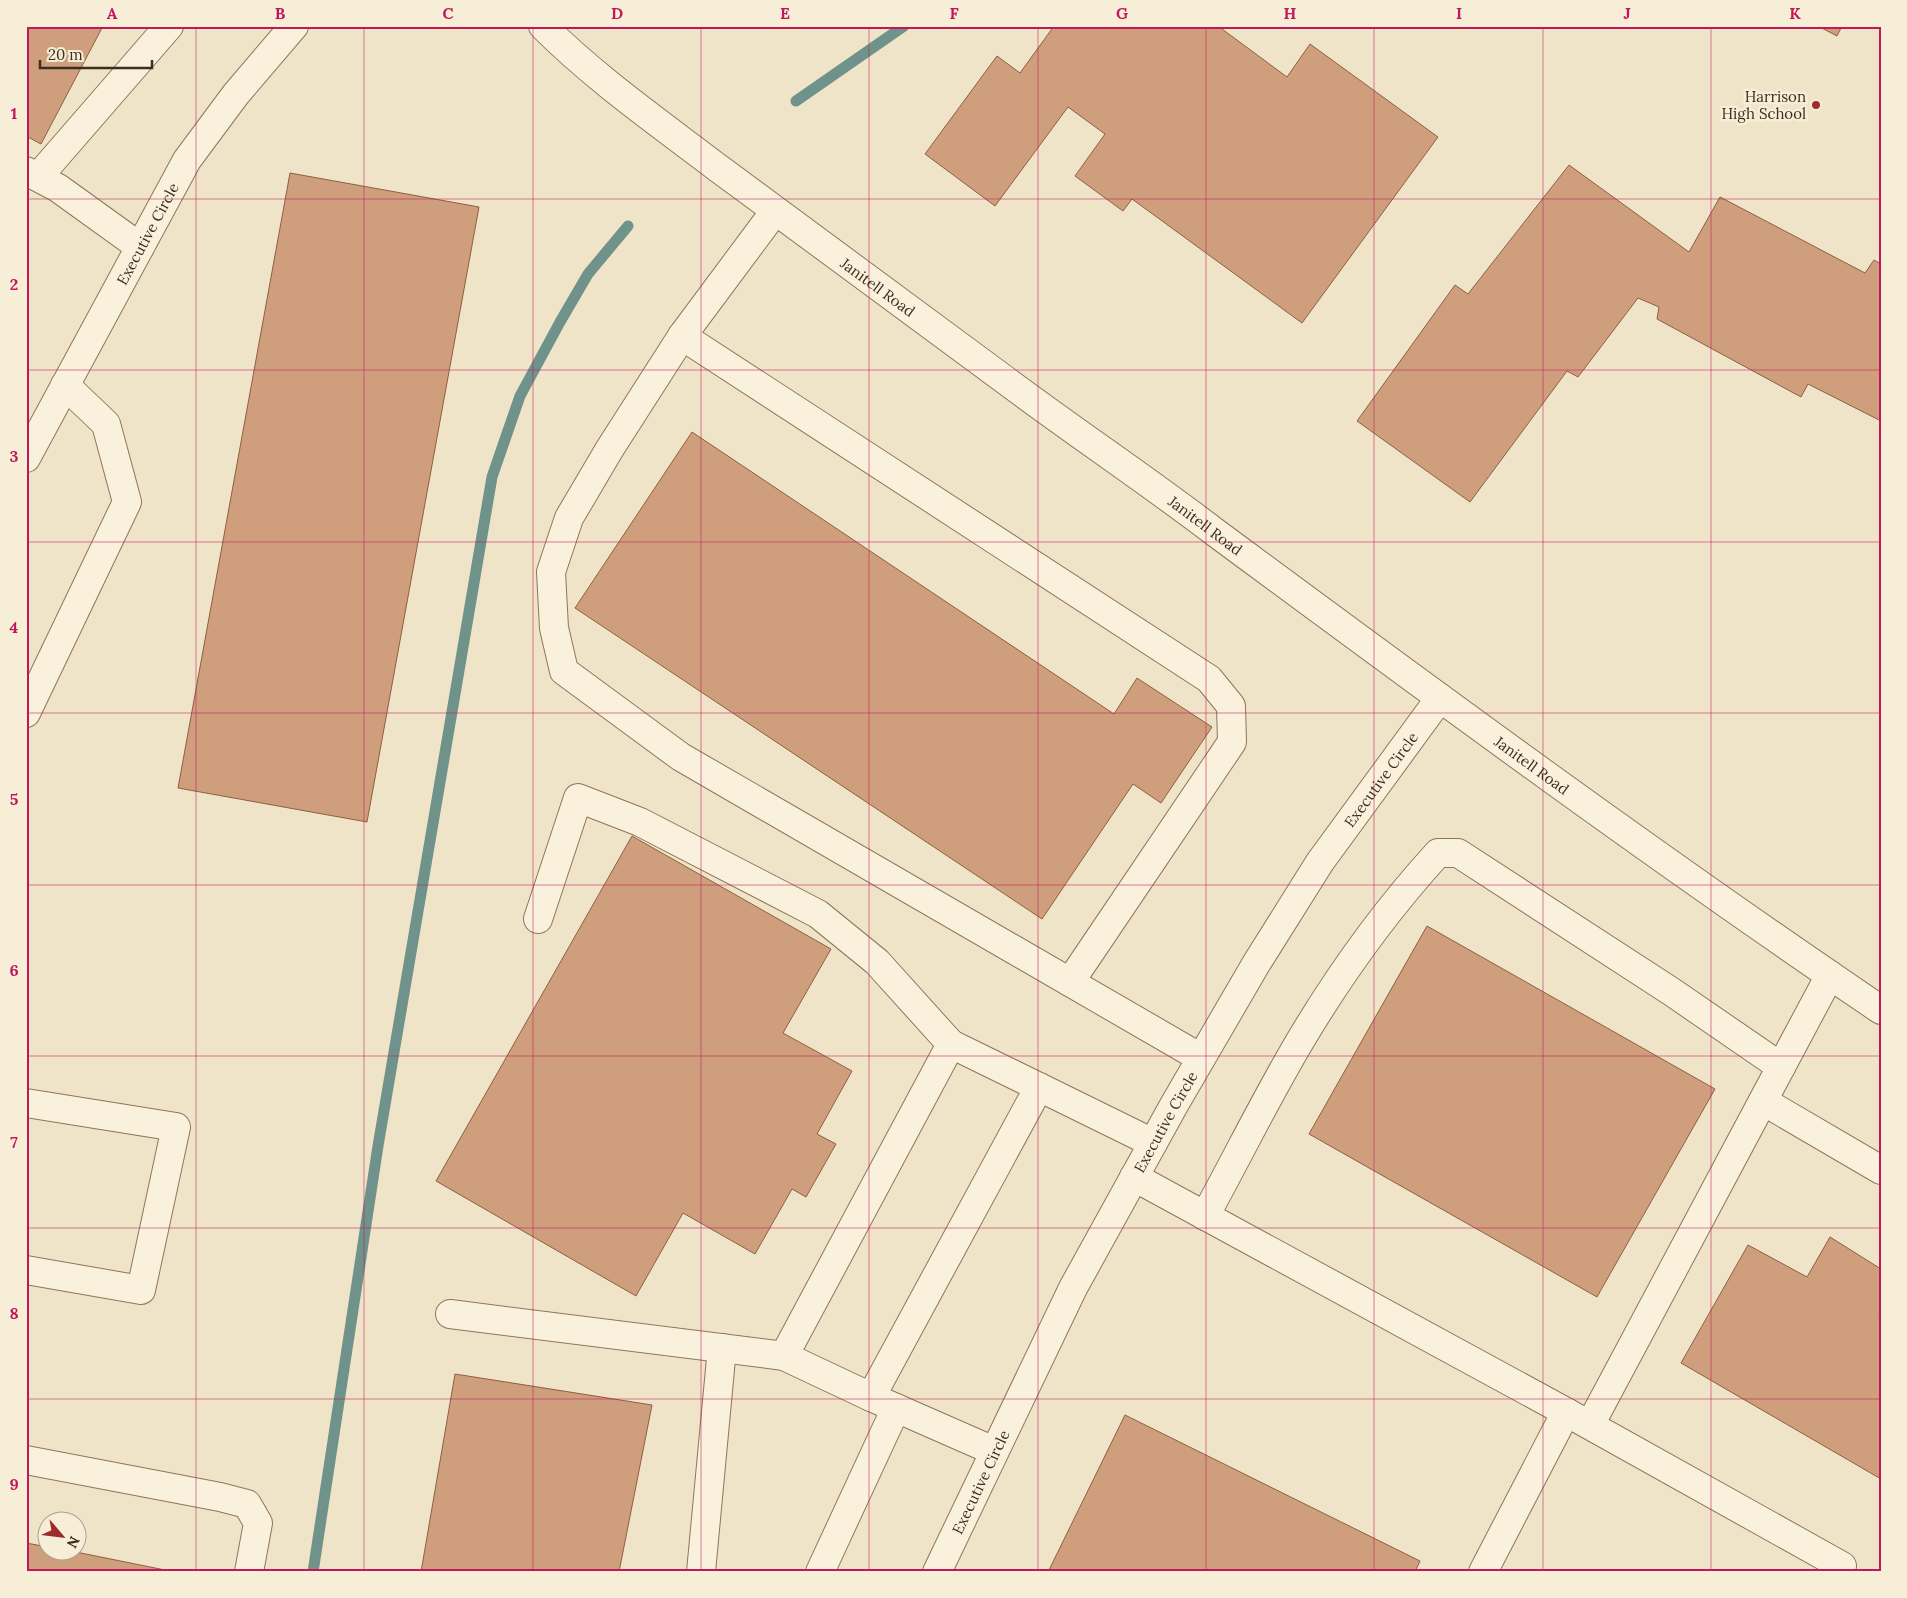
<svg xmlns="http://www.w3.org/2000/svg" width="1907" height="1598" viewBox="0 0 1907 1598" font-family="Lora,serif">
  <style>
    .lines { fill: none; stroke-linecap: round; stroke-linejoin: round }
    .stream { stroke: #6f938a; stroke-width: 11 }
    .building { fill: #cf9f7d; stroke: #8d5f41 }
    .minor-casing { stroke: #8d765c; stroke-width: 30 }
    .minor { stroke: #faf1dc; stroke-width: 28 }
    .grid { fill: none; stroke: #c2185b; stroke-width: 1; stroke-opacity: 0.55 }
    .poi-dot { fill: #9e2a2b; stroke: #f7eed8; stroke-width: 2 }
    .labels { text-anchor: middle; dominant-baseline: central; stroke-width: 5; stroke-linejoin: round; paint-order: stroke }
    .poi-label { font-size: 15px; fill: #3d2e20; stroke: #f7eed8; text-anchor: end }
    .street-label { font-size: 15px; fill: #3d2e20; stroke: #f7eed8 }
    .neatline { fill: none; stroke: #c2185b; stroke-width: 2 }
    .grid-label { font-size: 16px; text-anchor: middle; font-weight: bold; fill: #c2185b }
  </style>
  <rect width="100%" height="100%" fill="#f0e4c8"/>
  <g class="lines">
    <path class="stream" d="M 796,101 L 904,26
      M 313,1572 L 378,1146 L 492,477 L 520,396 L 560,322 L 588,274 L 628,226"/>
  </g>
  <path class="building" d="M 26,26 L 103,26 L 41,144 L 26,136 Z
    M 1054,26 L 1218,26 L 1287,77 L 1310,44 L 1438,137 L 1302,323 L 1132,199 L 1123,211 L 1075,176 L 1105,134 L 1068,107 L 995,206 L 925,154 L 997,56 L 1020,73 Z
    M 1818,26 L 1842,26 L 1837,36 Z
    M 1569,165 L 1689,252 L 1720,197 L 1865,273 L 1874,260 L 1881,264 L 1881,421 L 1808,384 L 1801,397 L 1657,319 L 1659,307 L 1638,298 L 1578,377 L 1567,371 L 1470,502 L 1357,421 L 1455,285 L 1468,294 Z
    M 290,173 L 479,207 L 367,822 L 178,788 Z
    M 692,432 L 1114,714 L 1137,678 L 1212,727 L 1161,803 L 1133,784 L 1042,919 L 575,608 Z
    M 632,836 L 831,949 L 783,1033 L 852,1071 L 817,1134 L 836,1144 L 806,1197 L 792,1189 L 755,1254 L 683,1213 L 636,1296 L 436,1181 Z
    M 1427,926 L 1715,1089 L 1597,1297 L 1309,1134 Z
    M 1830,1237 L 1881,1269 L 1881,1316 L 1879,1320 L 1881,1321 L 1881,1479 L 1681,1363 L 1748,1245 L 1807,1277 Z
    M 455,1374 L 652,1405 L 619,1572 L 421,1572 Z
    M 1125,1415 L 1420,1561 L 1415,1572 L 1048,1572 Z
    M 26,1543 L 48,1547 L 48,1550 L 66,1550 L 175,1572 L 26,1572 Z"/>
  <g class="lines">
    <defs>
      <g id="minor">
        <path id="s1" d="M 543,26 C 596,79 659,123 718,168 C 818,243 919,317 1020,391 C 1085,439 1152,484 1216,533 C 1435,695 1655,857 1881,1010"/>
        <path d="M 26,171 L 58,188 L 140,247"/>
        <path d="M 38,177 L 169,26"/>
        <path d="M 775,211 L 682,336 L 609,450 L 569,518 L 551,572 L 554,628 L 564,671 L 681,757 L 1201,1058"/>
        <path d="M 682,336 L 1209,679 L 1231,706 L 1232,742 L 1070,982"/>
        <path id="s2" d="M 26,458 L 187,160 L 236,94 L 294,26"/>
        <path d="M 26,713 L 127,502 L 106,424 L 65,385"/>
        <path d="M 538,919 L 578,798 L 640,822 L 818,914 L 877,962 L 951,1044"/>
        <path d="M 1763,1101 L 1881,1170"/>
        <path d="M 26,1103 L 176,1127 L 141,1290 L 26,1270"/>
        <path d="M 1134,1177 L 1566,1412 L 1842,1566"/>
        <path d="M 1205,1216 C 1238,1156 1268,1094 1303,1036 C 1342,971 1387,909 1438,853 L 1458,853 L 1672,992 L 1781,1067"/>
        <path d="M 450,1314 L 784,1356"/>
        <path d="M 871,1397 L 784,1356 L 951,1044 L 1039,1087"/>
        <path d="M 1590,1425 L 1830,975"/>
        <path d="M 994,1451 L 871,1397 L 1039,1087 L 1153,1143"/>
        <path d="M 26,1460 L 220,1497 L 247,1504 L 258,1523 L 249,1572"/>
        <path d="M 701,1572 L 722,1348"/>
        <path d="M 820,1572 L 896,1408"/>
        <path id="s3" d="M 937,1572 L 1073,1288 L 1174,1105 L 1256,964 L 1320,862 L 1440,698"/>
        <path d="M 1483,1572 L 1566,1412"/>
      </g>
    </defs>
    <use href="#minor" class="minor-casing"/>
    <use href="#minor" class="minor"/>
  </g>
  <path class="grid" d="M 196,26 L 196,1572M 364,26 L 364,1572M 533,26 L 533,1572M 701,26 L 701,1572M 869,26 L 869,1572M 1038,26 L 1038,1572M 1206,26 L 1206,1572M 1374,26 L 1374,1572M 1543,26 L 1543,1572M 1711,26 L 1711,1572M 26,199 L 1881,199M 26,370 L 1881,370M 26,542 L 1881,542M 26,713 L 1881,713M 26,885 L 1881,885M 26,1056 L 1881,1056M 26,1228 L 1881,1228M 26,1399 L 1881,1399"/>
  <circle class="poi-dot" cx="1816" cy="105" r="5"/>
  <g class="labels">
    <g class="poi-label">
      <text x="1806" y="96">Harrison<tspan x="1806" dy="17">High School</tspan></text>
    </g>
    <g class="street-label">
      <text stroke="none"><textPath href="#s2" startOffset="255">Executive Circle</textPath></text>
      <text stroke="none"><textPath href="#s1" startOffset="425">Janitell Road</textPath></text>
      <text stroke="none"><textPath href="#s1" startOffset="830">Janitell Road</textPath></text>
      <text stroke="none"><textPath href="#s1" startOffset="1235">Janitell Road</textPath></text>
      <text stroke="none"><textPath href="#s3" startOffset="910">Executive Circle</textPath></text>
      <text stroke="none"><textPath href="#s3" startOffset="505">Executive Circle</textPath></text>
      <text stroke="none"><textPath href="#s3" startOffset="100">Executive Circle</textPath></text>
    </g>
  </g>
  <rect width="1907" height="1598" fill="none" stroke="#f7eed8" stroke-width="55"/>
  <g transform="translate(62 1536) rotate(118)"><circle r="24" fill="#f7eed8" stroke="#ada18e"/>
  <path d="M0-4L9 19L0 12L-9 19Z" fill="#9e2a2b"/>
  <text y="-8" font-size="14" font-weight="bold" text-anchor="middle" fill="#3d2e20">N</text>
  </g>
  <path d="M40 60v8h112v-8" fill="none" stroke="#3d2e20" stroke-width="2.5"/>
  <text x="48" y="60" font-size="15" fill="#3d2e20" stroke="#f7eed8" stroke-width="4" paint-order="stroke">20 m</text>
  <rect x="28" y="28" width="1852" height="1542" class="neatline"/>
  <g class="grid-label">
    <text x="112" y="19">A</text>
    <text x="280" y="19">B</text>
    <text x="448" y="19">C</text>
    <text x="617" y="19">D</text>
    <text x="785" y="19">E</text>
    <text x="954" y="19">F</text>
    <text x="1122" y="19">G</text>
    <text x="1290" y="19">H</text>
    <text x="1459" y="19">I</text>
    <text x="1627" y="19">J</text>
    <text x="1795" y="19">K</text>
    <text x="14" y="119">1</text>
    <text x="14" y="290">2</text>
    <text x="14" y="462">3</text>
    <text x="14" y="633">4</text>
    <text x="14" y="805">5</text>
    <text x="14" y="976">6</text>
    <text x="14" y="1148">7</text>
    <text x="14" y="1319">8</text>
    <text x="14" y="1490">9</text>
  </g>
</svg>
